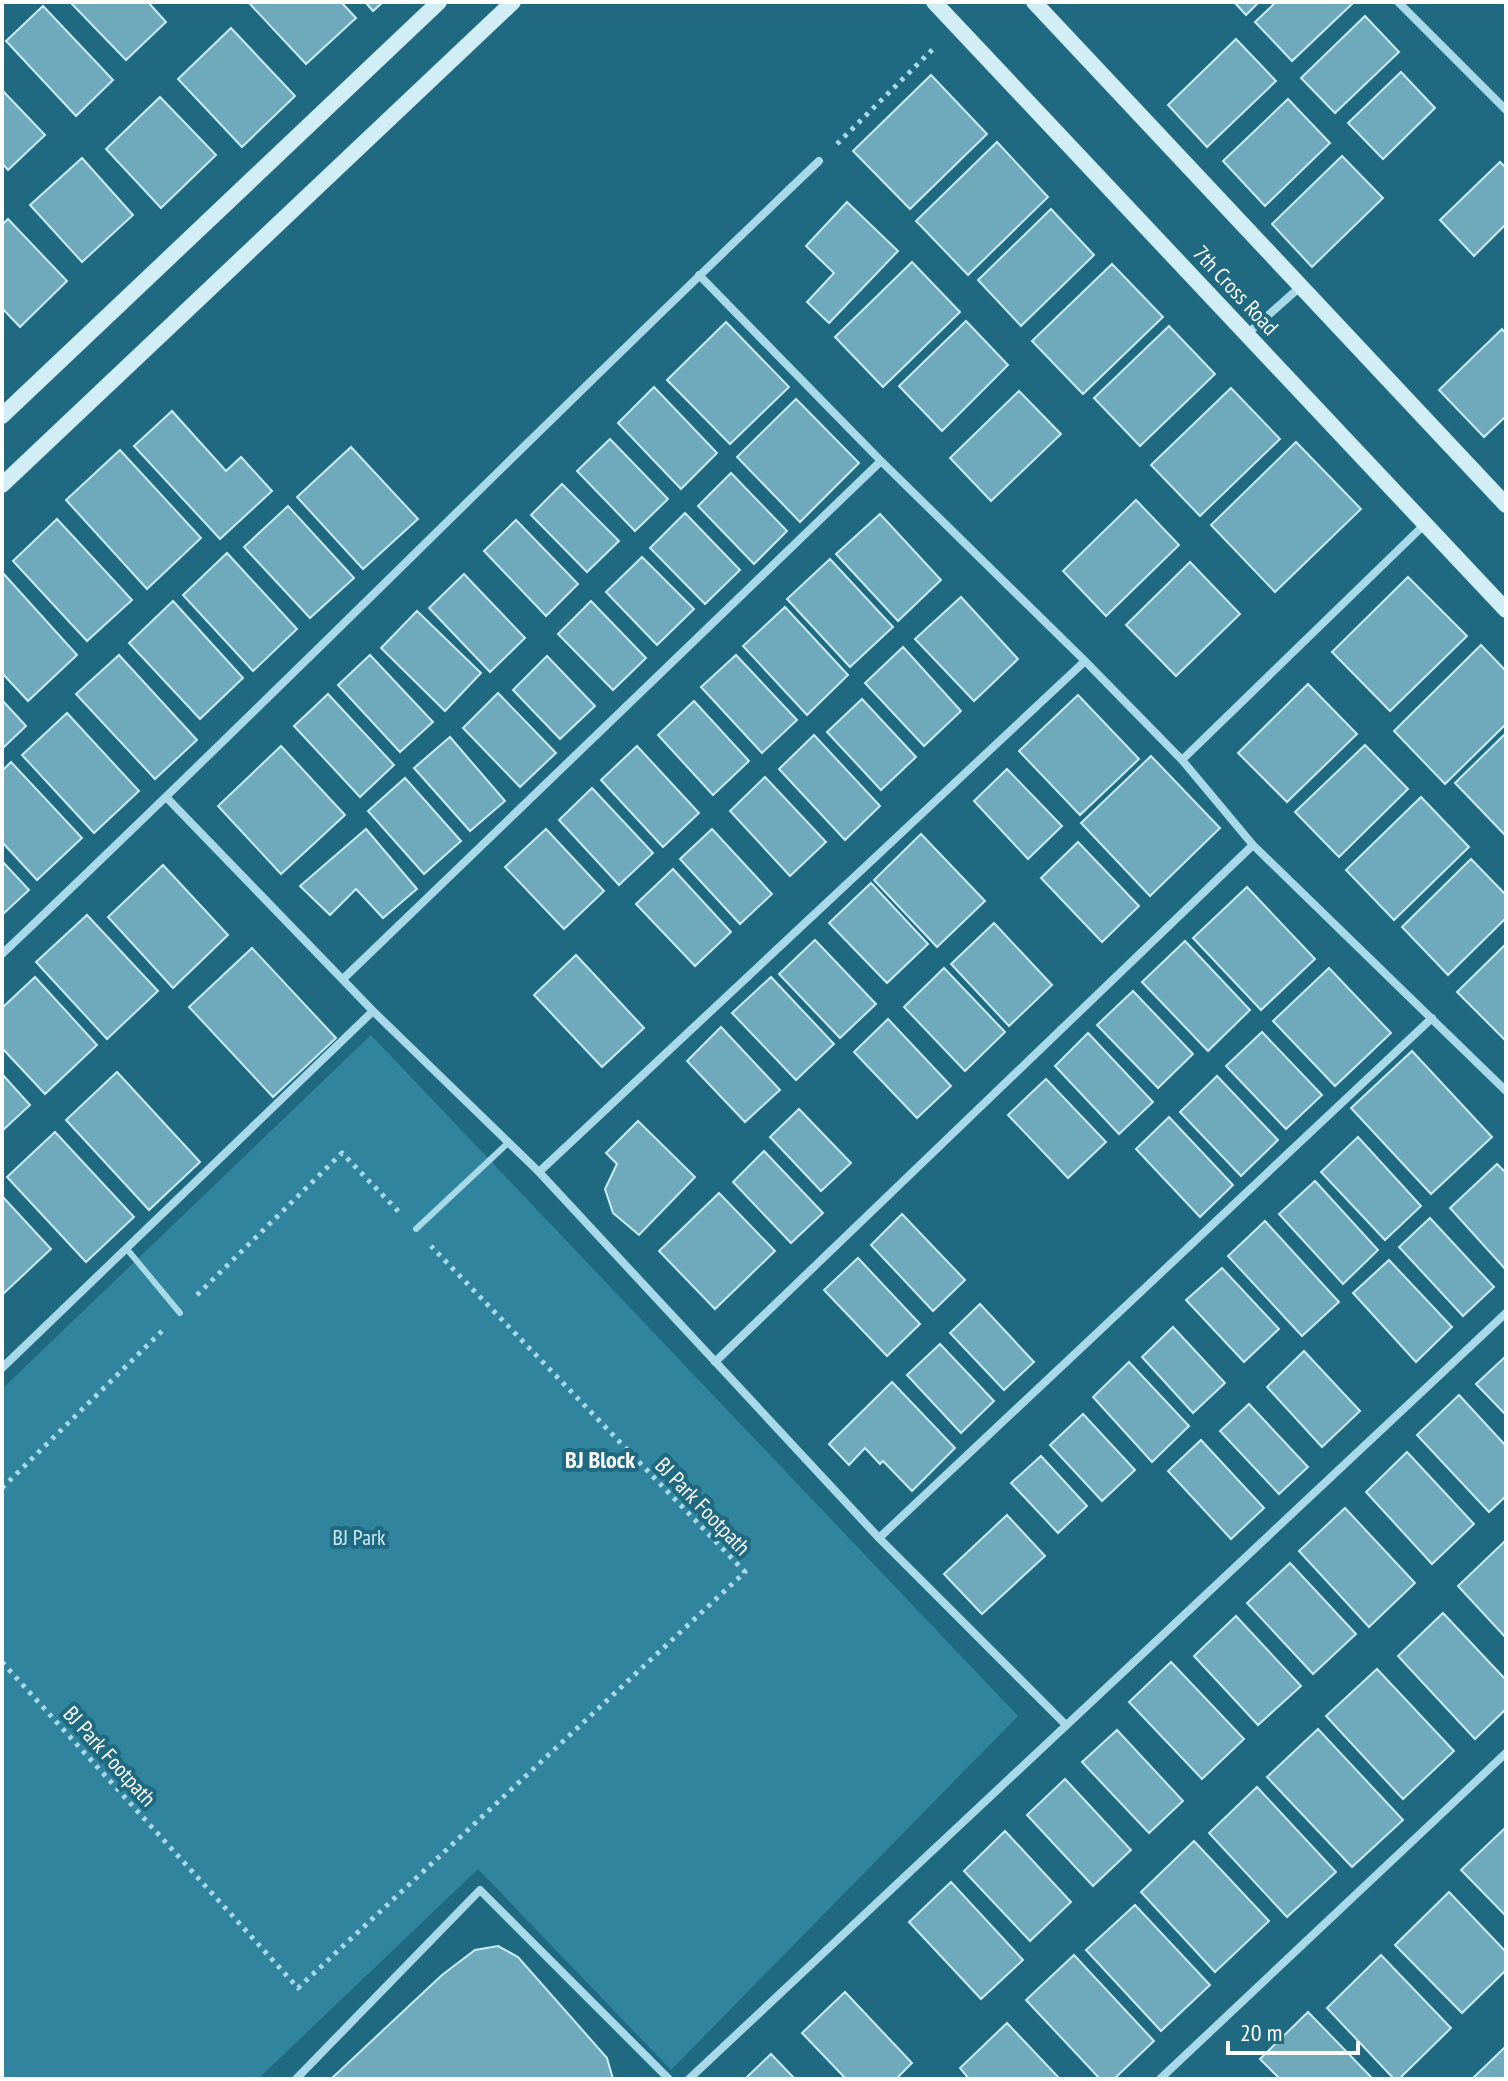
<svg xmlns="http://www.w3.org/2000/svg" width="1508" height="2081" viewBox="0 0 1508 2081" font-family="'PT Sans Narrow',sans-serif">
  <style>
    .green { fill: #30849d }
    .building { fill: #6eaabc; stroke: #caecf6; stroke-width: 2 }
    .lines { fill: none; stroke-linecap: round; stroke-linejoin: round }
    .path { stroke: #a7d9e8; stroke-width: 5; stroke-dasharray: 4 6; stroke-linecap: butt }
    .lane { stroke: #a7d9e8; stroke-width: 6 }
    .street { stroke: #a7d9e8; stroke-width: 8 }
    .secondary { stroke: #d1edf6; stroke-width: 16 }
    .labels { text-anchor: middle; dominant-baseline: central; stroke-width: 8; stroke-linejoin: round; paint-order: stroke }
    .street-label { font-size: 22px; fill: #fff; stroke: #206a81 }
    .park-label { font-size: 22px; fill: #caecf6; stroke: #206a81 }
    .neighbourhood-label { font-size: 24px; font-weight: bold; fill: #fff; stroke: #206a81 }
  </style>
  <rect width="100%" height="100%" fill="#206a81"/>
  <path class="green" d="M 371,1035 L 1018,1716 L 671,2070 L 478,1869 L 258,2079 L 2,2079 L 2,1389 Z"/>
  <path class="building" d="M 70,2 L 148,2 L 166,22 L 126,60 Z
    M 341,2 L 356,18 L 306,64 L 249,3 Z
    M 365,2 L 383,2 L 373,11 Z
    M 1234,2 L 1259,2 L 1246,15 Z
    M 1276,2 L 1350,2 L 1352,4 L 1292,61 L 1255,22 Z
    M 43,6 L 113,80 L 76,116 L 6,41 Z
    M 1365,16 L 1399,52 L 1335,113 L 1301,78 Z
    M 231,28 L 295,96 L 242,147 L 178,79 Z
    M 1236,39 L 1276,81 L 1207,147 L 1168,105 Z
    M 1401,72 L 1435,108 L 1383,159 L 1348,123 Z
    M 931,75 L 987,134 L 910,209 L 853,151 Z
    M 2,90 L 45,135 L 8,170 L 2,163 Z
    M 160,97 L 216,155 L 161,208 L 106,149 Z
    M 1288,99 L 1330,143 L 1265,206 L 1223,161 Z
    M 997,142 L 1048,197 L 968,275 L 916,221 Z
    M 1342,156 L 1383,198 L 1312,267 L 1272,224 Z
    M 82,158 L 133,215 L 82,262 L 30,205 Z
    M 1500,162 L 1506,168 L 1506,224 L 1474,256 L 1440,220 Z
    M 847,202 L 898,251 L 829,323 L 807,302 L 834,273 L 806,246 Z
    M 1051,209 L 1094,255 L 1021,326 L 978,280 Z
    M 8,219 L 67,281 L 20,327 L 2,308 L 2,225 Z
    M 912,262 L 960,312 L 883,387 L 835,337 Z
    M 1112,264 L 1163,317 L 1083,394 L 1032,341 Z
    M 966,321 L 1008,365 L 942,431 L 899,386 Z
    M 726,322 L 789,387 L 730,444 L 667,380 Z
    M 1169,326 L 1215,374 L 1140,446 L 1094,398 Z
    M 1502,329 L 1506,334 L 1506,416 L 1484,437 L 1439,390 Z
    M 654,387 L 717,453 L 681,489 L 618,423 Z
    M 1231,388 L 1280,439 L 1200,516 L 1151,465 Z
    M 1019,391 L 1061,434 L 991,501 L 950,458 Z
    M 796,399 L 859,463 L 800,522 L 737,457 Z
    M 172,411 L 226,471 L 241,457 L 272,491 L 220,539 L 134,446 Z
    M 610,439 L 668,499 L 635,531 L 577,471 Z
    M 1296,442 L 1361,509 L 1275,592 L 1211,525 Z
    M 351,447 L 418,519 L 363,569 L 297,497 Z
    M 120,450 L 201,538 L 147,589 L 66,500 Z
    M 731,473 L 787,531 L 754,564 L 698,506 Z
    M 562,484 L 619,541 L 587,572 L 531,515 Z
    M 1136,500 L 1179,545 L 1106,616 L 1063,571 Z
    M 288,506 L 354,578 L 310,618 L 244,547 Z
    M 685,513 L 740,570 L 705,604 L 650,548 Z
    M 880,514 L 941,580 L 898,621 L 836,554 Z
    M 57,519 L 132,600 L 87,641 L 13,561 Z
    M 516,520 L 578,584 L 546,616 L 484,551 Z
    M 227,553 L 297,629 L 253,671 L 183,595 Z
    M 642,557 L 694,609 L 657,645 L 606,592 Z
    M 830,559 L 893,627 L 850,667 L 787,599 Z
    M 1190,562 L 1240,614 L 1176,676 L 1126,625 Z
    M 2,572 L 77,655 L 28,701 L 2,673 Z
    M 464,574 L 525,638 L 490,672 L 429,608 Z
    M 1408,577 L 1467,636 L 1390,711 L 1332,652 Z
    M 961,597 L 1018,659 L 974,701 L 915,639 Z
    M 173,601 L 243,678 L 200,719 L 129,643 Z
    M 591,601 L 646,658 L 613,690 L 558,634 Z
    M 785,607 L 848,675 L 807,715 L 743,646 Z
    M 417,611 L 481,673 L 445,711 L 381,648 Z
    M 1481,645 L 1506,671 L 1506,724 L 1445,784 L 1394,731 Z
    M 903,647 L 961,711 L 924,746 L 865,683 Z
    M 119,655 L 197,740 L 155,779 L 76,694 Z
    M 370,655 L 433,722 L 400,752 L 338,685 Z
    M 736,655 L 797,720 L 762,753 L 701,687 Z
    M 547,656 L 595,706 L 560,739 L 513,690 Z
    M 1308,684 L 1357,734 L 1287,802 L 1238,753 Z
    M 498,693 L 556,753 L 520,787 L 463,728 Z
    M 328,694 L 394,765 L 360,797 L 294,726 Z
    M 1078,695 L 1139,759 L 1080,815 L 1019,751 Z
    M 862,699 L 916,757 L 881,790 L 827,732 Z
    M 2,700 L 26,726 L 2,749 Z
    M 694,701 L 749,761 L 713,795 L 658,735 Z
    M 67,713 L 139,791 L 94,833 L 22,755 Z
    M 1506,733 L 1506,832 L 1504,834 L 1455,783 Z
    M 814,735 L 880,806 L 845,840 L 779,769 Z
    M 450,737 L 505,801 L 470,831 L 414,768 Z
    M 1365,745 L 1408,789 L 1339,857 L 1295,812 Z
    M 281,746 L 345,815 L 281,874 L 218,806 Z
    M 637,746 L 699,813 L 663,847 L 601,780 Z
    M 1151,756 L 1220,828 L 1150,896 L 1081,823 Z
    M 11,762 L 82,838 L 37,880 L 2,842 L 2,771 Z
    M 1007,769 L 1062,826 L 1028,859 L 974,801 Z
    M 765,777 L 826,842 L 790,876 L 730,811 Z
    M 405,778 L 461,841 L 424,874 L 368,811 Z
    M 592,788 L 653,853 L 619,885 L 559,820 Z
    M 1421,797 L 1469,847 L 1394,920 L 1346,870 Z
    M 366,829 L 417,889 L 383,918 L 356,889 L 330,915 L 300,886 Z
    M 546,829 L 604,891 L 564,929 L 505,867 Z
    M 712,829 L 772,894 L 740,924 L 680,859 Z
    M 921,834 L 985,901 L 937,947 L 874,880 Z
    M 1078,842 L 1139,906 L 1102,942 L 1041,878 Z
    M 1471,859 L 1506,895 L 1506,918 L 1448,975 L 1402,927 Z
    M 2,861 L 29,890 L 2,915 Z
    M 163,865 L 228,935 L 173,988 L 108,917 Z
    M 673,869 L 731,932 L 695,966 L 636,904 Z
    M 871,883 L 928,944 L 887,983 L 829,923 Z
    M 1247,887 L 1315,959 L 1261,1010 L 1193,938 Z
    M 87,915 L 158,991 L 107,1039 L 36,962 Z
    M 994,923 L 1052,985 L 1009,1026 L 951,964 Z
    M 815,940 L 876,1004 L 840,1038 L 779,974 Z
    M 1185,941 L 1250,1010 L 1208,1051 L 1142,982 Z
    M 1506,944 L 1506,1039 L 1505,1040 L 1457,992 Z
    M 252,948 L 336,1038 L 273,1097 L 189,1007 Z
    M 576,955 L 644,1028 L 602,1067 L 534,995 Z
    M 944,968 L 1005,1032 L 965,1071 L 904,1007 Z
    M 1329,968 L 1391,1033 L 1335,1086 L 1273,1021 Z
    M 35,977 L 97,1045 L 45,1094 L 2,1048 L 2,1008 Z
    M 771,977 L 834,1044 L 796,1080 L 732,1013 Z
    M 1133,991 L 1193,1054 L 1158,1088 L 1097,1025 Z
    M 888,1019 L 951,1086 L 917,1118 L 854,1052 Z
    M 721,1027 L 780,1090 L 745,1122 L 687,1061 Z
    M 1262,1032 L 1322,1095 L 1286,1129 L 1226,1066 Z
    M 1088,1033 L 1153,1102 L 1119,1134 L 1055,1066 Z
    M 1412,1051 L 1492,1137 L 1431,1194 L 1351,1108 Z
    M 117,1072 L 200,1162 L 149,1210 L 66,1120 Z
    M 2,1074 L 30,1105 L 2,1131 Z
    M 1217,1076 L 1278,1140 L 1241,1176 L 1180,1112 Z
    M 1046,1079 L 1106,1142 L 1068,1178 L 1008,1115 Z
    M 799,1109 L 851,1163 L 821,1191 L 770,1137 Z
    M 1169,1117 L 1233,1185 L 1200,1217 L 1136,1149 Z
    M 638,1121 L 695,1177 L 639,1235 L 613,1213 L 605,1189 L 617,1164 L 606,1153 Z
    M 55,1132 L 134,1217 L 86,1262 L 7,1177 Z
    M 1358,1137 L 1421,1206 L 1385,1240 L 1321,1172 Z
    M 764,1151 L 823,1213 L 791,1243 L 733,1182 Z
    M 1497,1164 L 1506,1173 L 1506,1270 L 1450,1208 Z
    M 1315,1181 L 1378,1250 L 1343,1284 L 1279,1214 Z
    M 719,1193 L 775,1251 L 715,1309 L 659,1251 Z
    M 2,1196 L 51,1249 L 2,1295 Z
    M 902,1214 L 965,1280 L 933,1311 L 871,1245 Z
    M 1430,1218 L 1494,1287 L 1463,1316 L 1399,1247 Z
    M 1265,1221 L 1339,1302 L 1302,1336 L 1228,1256 Z
    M 858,1258 L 920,1324 L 887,1356 L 824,1290 Z
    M 1389,1260 L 1452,1327 L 1416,1362 L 1353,1293 Z
    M 1222,1268 L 1279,1329 L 1244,1362 L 1186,1300 Z
    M 980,1304 L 1034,1362 L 1004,1390 L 950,1333 Z
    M 1173,1327 L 1225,1383 L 1193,1413 L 1142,1357 Z
    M 940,1344 L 994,1401 L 961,1433 L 907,1375 Z
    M 1304,1351 L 1360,1411 L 1322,1447 L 1267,1387 Z
    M 1506,1356 L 1506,1415 L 1476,1384 Z
    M 1129,1362 L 1189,1426 L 1152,1462 L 1093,1397 Z
    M 892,1382 L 955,1448 L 912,1491 L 883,1461 L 880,1464 L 865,1448 L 849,1465 L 829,1444 Z
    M 1459,1395 L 1506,1446 L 1506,1496 L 1489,1512 L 1417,1435 Z
    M 1249,1404 L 1308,1467 L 1279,1494 L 1220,1431 Z
    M 1083,1414 L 1135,1470 L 1102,1501 L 1050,1445 Z
    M 1201,1440 L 1264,1508 L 1231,1539 L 1168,1471 Z
    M 1407,1452 L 1474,1524 L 1432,1564 L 1366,1492 Z
    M 1041,1456 L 1087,1506 L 1058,1533 L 1011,1483 Z
    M 1345,1508 L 1415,1583 L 1369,1627 L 1299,1551 Z
    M 1007,1515 L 1045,1556 L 982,1614 L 944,1574 Z
    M 1506,1540 L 1506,1638 L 1458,1586 Z
    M 1290,1563 L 1356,1634 L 1313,1674 L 1247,1603 Z
    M 1443,1613 L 1506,1680 L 1506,1709 L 1475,1739 L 1398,1656 Z
    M 1236,1616 L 1301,1686 L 1258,1725 L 1194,1656 Z
    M 1171,1662 L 1244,1739 L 1202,1779 L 1129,1702 Z
    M 1377,1669 L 1454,1751 L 1403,1799 L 1326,1716 Z
    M 1318,1729 L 1403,1820 L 1352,1867 L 1267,1777 Z
    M 1117,1730 L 1183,1801 L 1149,1833 L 1082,1762 Z
    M 1065,1779 L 1131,1850 L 1093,1886 L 1027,1815 Z
    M 1257,1787 L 1336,1872 L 1287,1917 L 1209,1833 Z
    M 1506,1827 L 1506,1916 L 1461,1870 Z
    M 1005,1831 L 1071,1902 L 1030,1941 L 964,1871 Z
    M 1194,1841 L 1269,1921 L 1215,1972 L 1141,1892 Z
    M 951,1882 L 1023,1960 L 981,1999 L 909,1922 Z
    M 1449,1892 L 1506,1952 L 1506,1970 L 1462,2013 L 1395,1945 Z
    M 1135,1905 L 1210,1985 L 1161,2031 L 1086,1950 Z
    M 498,1946 L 518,1957 L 607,2058 L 613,2079 L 331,2079 L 442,1975 L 475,1950 Z
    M 1074,1955 L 1154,2041 L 1114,2079 L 1100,2079 L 1026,2000 Z
    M 1381,1955 L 1451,2028 L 1399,2079 L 1394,2079 L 1327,2008 Z
    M 845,1992 L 912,2063 L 896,2079 L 846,2079 L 802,2033 Z
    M 1308,2012 L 1373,2079 L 1280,2079 L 1260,2059 Z
    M 1007,2023 L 1060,2079 L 969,2079 L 960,2068 Z
    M 1506,2046 L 1506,2079 L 1472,2079 Z
    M 771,2054 L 795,2079 L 745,2079 Z"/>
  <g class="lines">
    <path class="path" d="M 837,144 L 935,47
      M 197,1295 L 342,1153 L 400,1213
      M 2,1488 L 162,1331
      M 2,1662 L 298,1988 L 745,1572 L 431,1246"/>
    <path class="lane" d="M 416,1229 L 509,1142
      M 126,1248 L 180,1313"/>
    <path class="street" d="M 1398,2 L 1506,110
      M 699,275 L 881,461 L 1085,661 L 1182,760 L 1253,845 L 1506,1091
      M 1247,334 L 1300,287
      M 1182,760 L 1425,524
      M 167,798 L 373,1011 L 539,1172 L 879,1538 L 1065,1724
      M 2,954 C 278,693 544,422 819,161
      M 343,979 L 881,461
      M 539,1172 L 1085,661
      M 715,1362 L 1253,845
      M 2,1368 L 373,1011
      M 879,1538 L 1432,1018
      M 296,2079 L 480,1890 L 669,2079
      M 689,2079 L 1506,1313
      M 1160,2079 L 1506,1753"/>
    <path class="secondary" d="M 934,2 L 1506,610
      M 1034,2 L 1506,505
      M 2,416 L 439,2
      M 2,485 L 513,2"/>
  </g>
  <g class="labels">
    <g class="street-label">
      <text transform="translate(1236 290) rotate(47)">7th Cross Road</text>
      <text transform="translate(703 1506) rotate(46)">BJ Park Footpath</text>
      <text transform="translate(110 1756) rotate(48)">BJ Park Footpath</text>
    </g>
    <g class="park-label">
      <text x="359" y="1537">BJ Park</text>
    </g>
    <g class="neighbourhood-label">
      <text x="600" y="1459">BJ Block</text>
    </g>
  </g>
  <rect width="1508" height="2081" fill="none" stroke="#ffffff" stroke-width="8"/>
  <path d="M1228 2041v12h130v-12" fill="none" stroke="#ffffff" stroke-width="4"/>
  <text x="1240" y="2041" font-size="24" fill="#ffffff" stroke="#206a81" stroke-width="6" paint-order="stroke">20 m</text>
</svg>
